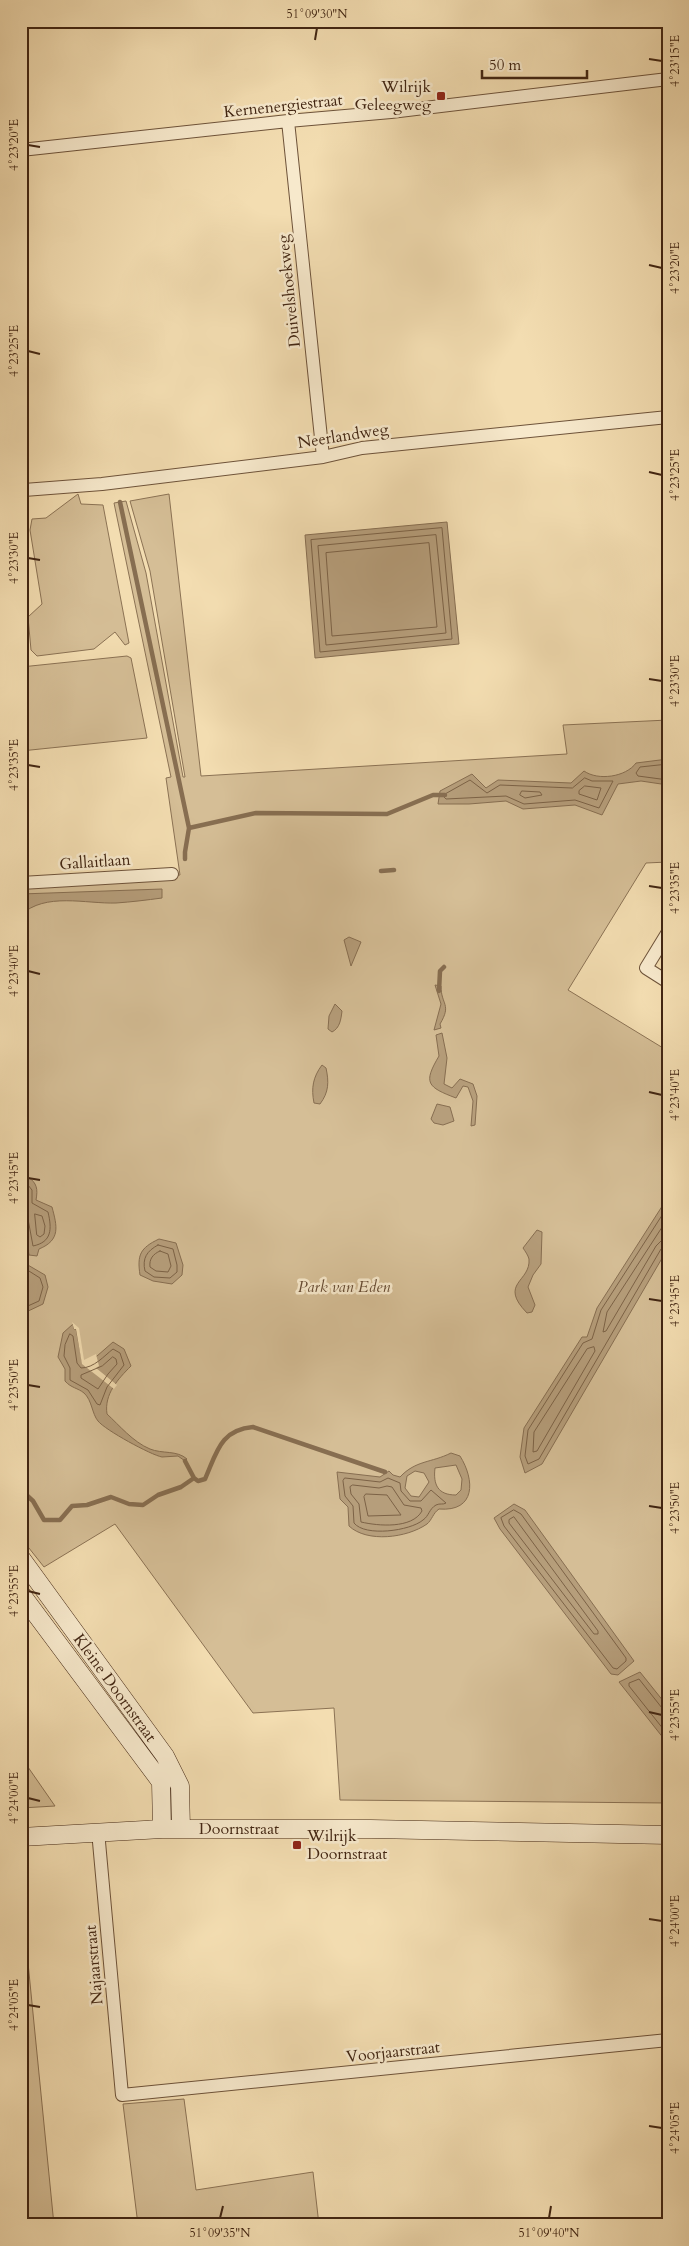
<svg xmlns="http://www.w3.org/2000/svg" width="689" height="2246" viewBox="0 0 689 2246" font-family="Cardo,serif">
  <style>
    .green { fill: #d5be96; stroke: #8b7254 }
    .water { fill: #b69e7b; stroke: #876e51; fill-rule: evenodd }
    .pier { fill: #f3ddb1 }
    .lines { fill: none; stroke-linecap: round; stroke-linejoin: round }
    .shore { stroke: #7c6246; stroke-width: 1 }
    .stream { stroke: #876e51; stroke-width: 4.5 }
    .street-casing { stroke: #6e533a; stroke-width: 14 }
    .secondary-casing { stroke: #412512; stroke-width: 19 }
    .street { stroke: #f7e9cc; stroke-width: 12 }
    .secondary { stroke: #f7e9cc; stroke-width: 18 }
    .ticks { fill: none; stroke: #412512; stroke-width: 2 }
    .poi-dot { fill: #8f2418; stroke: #f7e9cc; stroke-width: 2 }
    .labels { text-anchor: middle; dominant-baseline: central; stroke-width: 5; stroke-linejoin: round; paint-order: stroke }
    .poi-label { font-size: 16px; fill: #412512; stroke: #f7e9cc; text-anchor: end }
    .street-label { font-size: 16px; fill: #412512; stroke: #f7e9cc }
    .park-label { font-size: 16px; font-style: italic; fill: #664b33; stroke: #f7e9cc }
    .neatline { fill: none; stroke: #412512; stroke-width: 2 }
    .ticks-label { font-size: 12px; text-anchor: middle; fill: #412512 }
  </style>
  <rect width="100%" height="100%" fill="#f3ddb1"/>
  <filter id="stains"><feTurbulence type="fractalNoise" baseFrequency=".004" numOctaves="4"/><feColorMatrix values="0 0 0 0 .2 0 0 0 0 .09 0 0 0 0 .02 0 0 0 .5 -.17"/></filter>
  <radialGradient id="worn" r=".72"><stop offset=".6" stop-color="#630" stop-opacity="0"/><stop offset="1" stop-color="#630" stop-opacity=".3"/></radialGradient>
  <path class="green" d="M 78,494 L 81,504 L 103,505 L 129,643 L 125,645 L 115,632 L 94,649 L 37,656 L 31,650 L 28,617 L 42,604 L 30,530 L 32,519 L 46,518 Z
    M 169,494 L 201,776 L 567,754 L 563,725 L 668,720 L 668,862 L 646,863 L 568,990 L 668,1051 L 668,1803 L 340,1800 L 334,1708 L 253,1713 L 115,1524 L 44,1567 L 21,1538 L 21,884 L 180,875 L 166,778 L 171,777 L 114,503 L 126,501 L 146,573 L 183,777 L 185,777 L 150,571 L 130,501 Z
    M 127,656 L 131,658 L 147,738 L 21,751 L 21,667 Z
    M 21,1757 L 55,1806 L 21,1808 Z
    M 21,1892 L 54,2225 L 21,2225 Z
    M 184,2099 L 196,2190 L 313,2172 L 319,2225 L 138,2225 L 123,2104 Z"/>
  <path class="water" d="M 447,522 L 459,644 L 315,658 L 305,535 Z
    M 668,759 L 668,785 L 641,781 L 618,784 L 602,815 L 575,805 L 523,809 L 506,801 L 469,804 L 438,804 L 440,791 L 472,774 L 486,788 L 498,780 L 571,783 L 584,771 C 598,781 626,777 636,763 Z
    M 162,889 L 162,898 C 147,900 131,902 116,903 C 86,904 45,892 21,915 L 21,894 Z
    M 349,937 L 361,942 L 351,966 L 344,940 Z
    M 435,985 L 441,986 C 441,1005 452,1004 440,1024 L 441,1028 L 434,1030 L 441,1004 Z
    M 335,1004 L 342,1011 C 341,1019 340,1028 332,1032 L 328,1029 L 329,1016 Z
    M 442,1033 L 447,1058 L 444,1084 L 452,1088 L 460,1079 L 473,1084 L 477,1096 L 475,1125 L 471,1126 L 473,1101 L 468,1087 L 463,1086 L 456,1098 C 427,1087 423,1083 439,1056 L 436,1035 Z
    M 322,1065 L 326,1068 C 329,1082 329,1092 320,1104 L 314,1103 C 311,1088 313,1077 322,1065 Z
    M 21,1102 L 24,1110 L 23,1144 L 28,1177 C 37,1183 38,1189 36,1200 L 52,1207 C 57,1226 61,1240 39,1249 L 37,1256 L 29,1255 L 21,1204 Z
    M 437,1104 L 450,1107 L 454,1121 L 443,1125 L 434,1123 L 431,1119 Z
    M 668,1197 L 668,1248 L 542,1464 L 525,1473 L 520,1457 L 524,1428 L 582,1337 L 587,1337 L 597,1308 Z
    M 537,1230 L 542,1232 L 541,1264 L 533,1275 L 528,1287 L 535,1305 L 532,1312 L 527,1313 C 498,1283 531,1282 529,1259 C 528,1255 525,1251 523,1248 Z
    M 159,1239 L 176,1243 L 183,1265 L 182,1275 L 172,1284 L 153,1281 L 140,1275 C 137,1255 140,1248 159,1239 Z
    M 21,1261 L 45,1275 L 48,1287 L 43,1304 L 24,1313 L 24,1327 L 21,1338 Z
    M 73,1324 L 74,1329 L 76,1329 L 83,1364 L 97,1356 L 113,1342 L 124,1349 L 131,1366 C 118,1379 104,1394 107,1414 C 119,1425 133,1442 150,1449 C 162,1454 177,1450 187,1459 L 185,1461 L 178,1456 C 173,1456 167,1457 162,1457 C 151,1455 105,1430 98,1421 C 92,1414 92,1400 84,1393 C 78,1388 71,1388 65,1381 L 65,1369 L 58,1357 L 63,1333 Z
    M 451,1453 L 460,1456 C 475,1480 476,1512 439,1509 C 433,1513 432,1520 427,1524 C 407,1538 367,1543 349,1526 L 348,1507 L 340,1499 L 337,1472 L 380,1477 L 389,1471 L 393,1475 L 400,1477 C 416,1460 431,1463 451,1453 ZM 456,1465 L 462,1479 L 461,1490 L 456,1495 C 438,1495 433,1485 435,1468 ZM 415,1471 L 424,1473 L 429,1482 L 419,1497 L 411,1496 L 405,1488 L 407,1476 Z
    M 514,1504 L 525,1510 L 634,1661 L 618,1675 L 611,1674 L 500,1529 L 494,1518 Z
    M 640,1672 L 668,1707 L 668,1744 L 619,1682 Z"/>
  <path class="pier" d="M 72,1322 L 79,1328 L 84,1360 L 96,1354 L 99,1366 L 96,1368 L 117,1385 L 114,1389 L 82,1364 L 76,1329 L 74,1329 Z"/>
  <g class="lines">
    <path class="shore" d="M 442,528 L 452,639 L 320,652 L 311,540 Z
      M 436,535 L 446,633 L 326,645 L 318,546 Z
      M 429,543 L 437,627 L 332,636 L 326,553 Z
      M 668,764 L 640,767 L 636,773 L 638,776 L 668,780
      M 585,778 L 592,781 L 613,781 L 599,808 L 575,800 L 524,804 L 506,796 L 446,799 L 444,797 L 445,794 L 470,780 L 487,793 L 500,785 L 572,788 Z
      M 585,786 L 601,788 L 597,800 L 579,794 L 579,791 Z
      M 522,791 L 540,792 L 542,795 L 525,798 L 520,795 Z
      M 21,1168 L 23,1179 L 32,1190 L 32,1203 L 48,1212 C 52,1229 52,1242 33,1246 L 28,1219 L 21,1216
      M 668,1206 L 601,1310 L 592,1339 L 583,1343 L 528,1430 L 525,1456 L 528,1464 L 539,1459 L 661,1249 L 668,1246
      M 35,1214 L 42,1216 L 45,1226 L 44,1234 L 40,1237 L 37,1235 Z
      M 668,1218 L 607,1312 L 603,1332 L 606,1331 L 656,1246 L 661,1241 L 668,1240
      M 158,1245 L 173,1249 L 177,1265 L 177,1272 L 170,1278 L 154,1277 L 145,1271 C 142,1258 147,1251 158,1245 Z
      M 160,1251 L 168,1254 L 171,1266 L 168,1272 L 156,1271 L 150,1267 C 149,1259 153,1254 160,1251 Z
      M 21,1266 L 40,1278 L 43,1287 L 39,1301 L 21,1309
      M 70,1334 L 73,1336 L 77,1363 L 81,1368 C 94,1368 104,1356 113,1349 L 120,1353 L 124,1365 L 107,1387 L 100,1405 L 97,1404 L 88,1390 L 70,1380 L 70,1368 L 64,1356 L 65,1345 Z
      M 594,1347 L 595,1351 L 537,1451 L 533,1452 L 534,1432 L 587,1349 Z
      M 113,1357 L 116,1359 L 117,1364 L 108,1374 L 98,1389 L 81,1378 L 81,1375 L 102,1366 Z
      M 345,1478 L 380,1482 L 388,1478 L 400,1483 L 401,1491 L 410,1501 L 421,1501 L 431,1490 L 446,1503 C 443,1505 440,1503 436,1505 C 429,1509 429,1516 423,1520 C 410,1531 365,1537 354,1523 L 353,1506 L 345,1496 L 343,1481 Z
      M 353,1485 L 379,1488 L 387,1486 L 392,1487 L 404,1505 L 421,1508 L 422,1511 C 412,1529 378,1526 361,1522 L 359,1504 L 351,1494 L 350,1487 Z
      M 366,1494 L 387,1495 L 401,1515 L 368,1516 L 364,1497 Z
      M 514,1510 L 521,1514 L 626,1658 L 626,1661 L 617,1669 L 613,1668 L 504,1526 L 501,1518 Z
      M 514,1517 L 598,1631 L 598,1634 L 594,1634 L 509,1523 L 509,1520 Z
      M 668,1710 L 662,1708 L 639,1679 L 629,1683 L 629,1686 L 668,1735"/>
    <path class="stream" d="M 120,502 L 189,828 L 185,852 L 185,859
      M 189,828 L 256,813 L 387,814 L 433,795 L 445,795
      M 381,871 L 394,870
      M 439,991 L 440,971 L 444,967
      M 185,1461 L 194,1478 L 198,1481 L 205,1479 C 217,1452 220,1430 253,1427 L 385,1472
      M 21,1490 L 33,1501 L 44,1520 L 60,1520 L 72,1506 L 87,1505 L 111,1497 L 129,1504 L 143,1505 L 158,1495 L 181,1487 L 194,1478"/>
    <defs>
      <path id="street" d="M 288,121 L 323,457
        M 21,150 L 288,121 L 391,112 L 668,79
        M 24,490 L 102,484 L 323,457 L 362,448 L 668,417
        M 21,883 L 172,874
        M 668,932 L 646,968 L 668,982
        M 98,1831 L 122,2095 L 668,2040
        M 21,2220 L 21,2225"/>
      <path id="secondary" d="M 21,1558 L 165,1756 L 180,1786 L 181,1829
        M 21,1594 L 161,1782 L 162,1829
        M 21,1837 L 162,1829 L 371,1829 L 668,1835"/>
    </defs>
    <use href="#street" class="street-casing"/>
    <use href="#secondary" class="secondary-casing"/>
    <use href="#street" class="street"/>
    <use href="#secondary" class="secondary"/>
  </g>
  <path class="ticks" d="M 315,40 L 317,28M 649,59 L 662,61M 28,145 L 40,147M 649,265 L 662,268M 28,351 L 40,354M 649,472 L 662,475M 28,558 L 40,560M 649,679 L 662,681M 28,765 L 40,767M 649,886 L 662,888M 28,971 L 40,974M 649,1092 L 662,1095M 28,1178 L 40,1180M 649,1299 L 662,1301M 28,1385 L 40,1387M 649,1506 L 662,1508M 28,1591 L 40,1594M 649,1712 L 662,1715M 28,1798 L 40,1801M 649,1919 L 662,1921M 28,2005 L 40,2007M 649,2126 L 662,2128M 220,2218 L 223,2206M 549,2218 L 551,2206"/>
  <g class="poi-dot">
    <rect x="436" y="91" width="10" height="10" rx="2.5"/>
    <rect x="292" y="1840" width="10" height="10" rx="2.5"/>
  </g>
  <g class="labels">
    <g class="poi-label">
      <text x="431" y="87">Wilrijk<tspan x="431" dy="18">Geleegweg</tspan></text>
      <text x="307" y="1836" text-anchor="start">Wilrijk<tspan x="307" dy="18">Doornstraat</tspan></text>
    </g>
    <g class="street-label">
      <text transform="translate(283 106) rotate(-6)">Kernenergiestraat</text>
      <text transform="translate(289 291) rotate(-96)">Duivelshoekweg</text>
      <text transform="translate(343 436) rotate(-9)">Neerlandweg</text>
      <text transform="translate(95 862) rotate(-4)">Gallaitlaan</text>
      <text transform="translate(115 1688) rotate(54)">Kleine Doornstraat</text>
      <text x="239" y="1829">Doornstraat</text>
      <text transform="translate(94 1965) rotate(-95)">Najaarstraat</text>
      <text transform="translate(393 2052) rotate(-6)">Voorjaarstraat</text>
    </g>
    <g class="park-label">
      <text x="344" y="1287">Park van Eden</text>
    </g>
  </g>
  <rect width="689" height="2246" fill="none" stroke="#f3ddb1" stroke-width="55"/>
  <path d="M482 70v8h105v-8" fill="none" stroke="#412512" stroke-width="2.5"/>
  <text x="489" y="70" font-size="15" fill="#412512" stroke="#f7e9cc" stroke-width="4" paint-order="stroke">50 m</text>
  <rect x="28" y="28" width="634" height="2190" class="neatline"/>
  <g class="ticks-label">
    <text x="317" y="18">51°09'30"N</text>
    <text transform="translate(675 61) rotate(-90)" y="4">4°23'15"E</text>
    <text transform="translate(14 145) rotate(-90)" y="4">4°23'20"E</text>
    <text transform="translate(675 268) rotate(-90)" y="4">4°23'20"E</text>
    <text transform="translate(14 351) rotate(-90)" y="4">4°23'25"E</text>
    <text transform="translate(675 475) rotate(-90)" y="4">4°23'25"E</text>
    <text transform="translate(14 558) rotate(-90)" y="4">4°23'30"E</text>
    <text transform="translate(675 681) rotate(-90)" y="4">4°23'30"E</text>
    <text transform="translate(14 765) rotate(-90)" y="4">4°23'35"E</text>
    <text transform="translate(675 888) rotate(-90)" y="4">4°23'35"E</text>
    <text transform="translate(14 971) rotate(-90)" y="4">4°23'40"E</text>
    <text transform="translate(675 1095) rotate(-90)" y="4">4°23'40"E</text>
    <text transform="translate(14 1178) rotate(-90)" y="4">4°23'45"E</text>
    <text transform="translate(675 1301) rotate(-90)" y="4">4°23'45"E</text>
    <text transform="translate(14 1385) rotate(-90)" y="4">4°23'50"E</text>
    <text transform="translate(675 1508) rotate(-90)" y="4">4°23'50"E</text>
    <text transform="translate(14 1591) rotate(-90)" y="4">4°23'55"E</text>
    <text transform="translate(675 1715) rotate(-90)" y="4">4°23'55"E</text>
    <text transform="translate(14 1798) rotate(-90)" y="4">4°24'00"E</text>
    <text transform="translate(675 1921) rotate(-90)" y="4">4°24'00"E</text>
    <text transform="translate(14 2005) rotate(-90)" y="4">4°24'05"E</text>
    <text transform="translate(675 2128) rotate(-90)" y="4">4°24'05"E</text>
    <text x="220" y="2237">51°09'35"N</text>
    <text x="549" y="2237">51°09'40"N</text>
  </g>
  <rect width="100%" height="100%" filter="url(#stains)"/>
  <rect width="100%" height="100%" fill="url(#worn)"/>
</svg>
